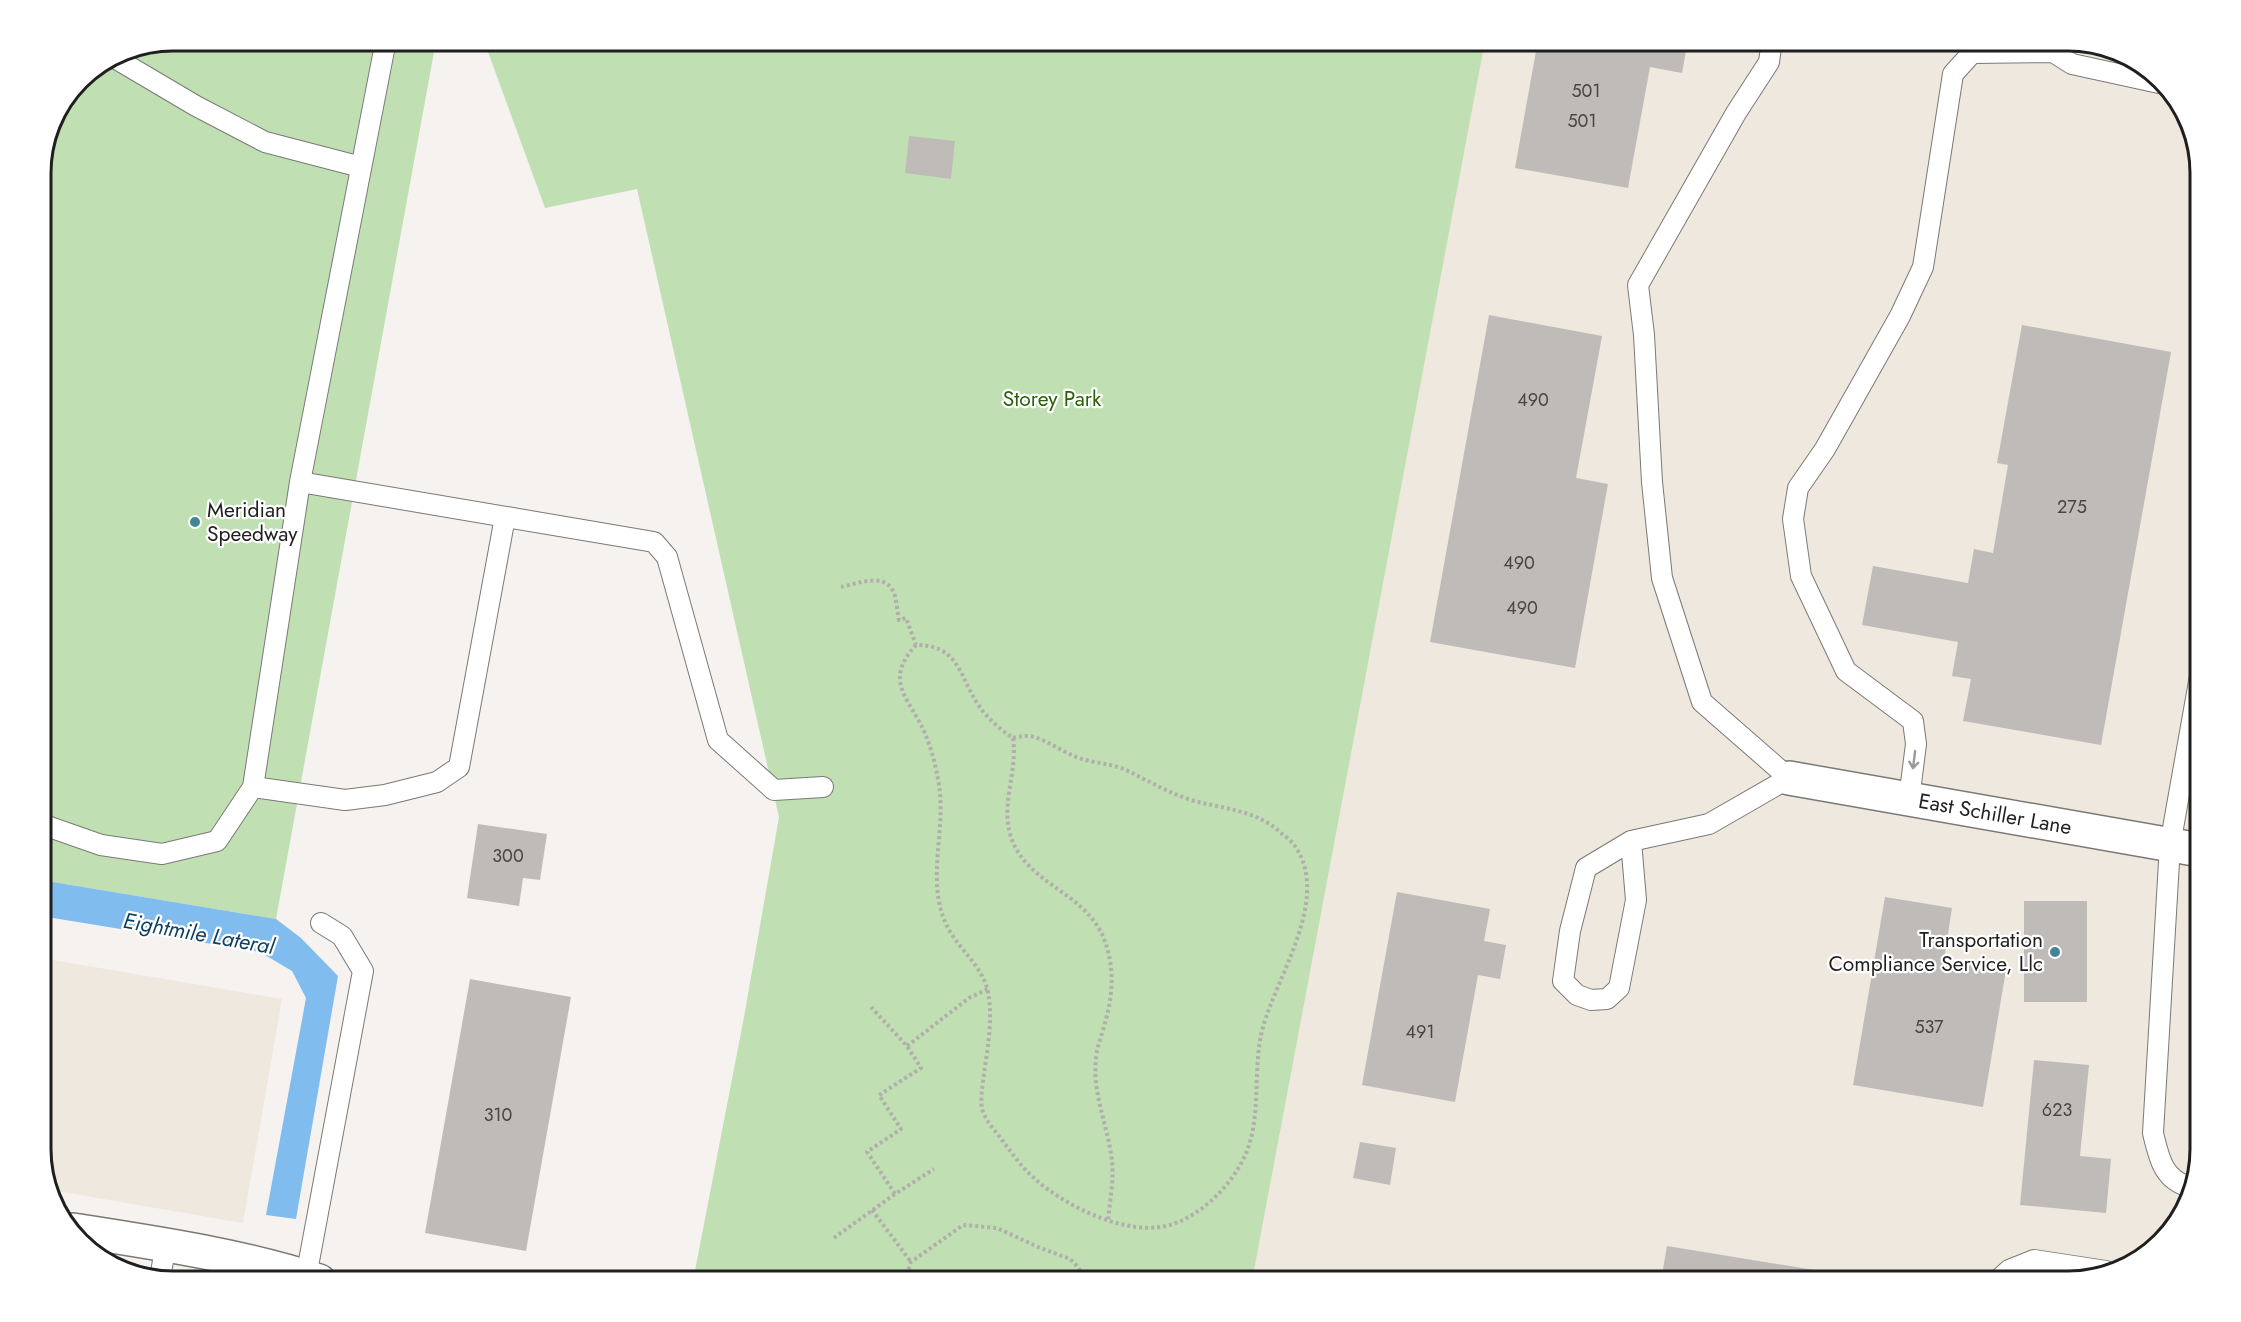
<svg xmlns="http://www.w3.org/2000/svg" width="2241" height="1322" viewBox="0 0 2241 1322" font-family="Jost,sans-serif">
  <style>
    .built { fill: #efe8de }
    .green { fill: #c0e0b3 }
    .water { fill: #80bdee }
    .building { fill: #bfbbb9 }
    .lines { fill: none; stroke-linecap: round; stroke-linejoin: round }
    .service-casing { stroke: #7b7976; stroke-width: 22 }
    .minor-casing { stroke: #7b7976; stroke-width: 36 }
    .tertiary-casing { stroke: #7b7976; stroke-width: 36 }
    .path { stroke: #b1aeac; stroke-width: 4; stroke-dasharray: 3 3; stroke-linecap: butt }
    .service { stroke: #fff; stroke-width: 20 }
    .minor { stroke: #fff; stroke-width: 33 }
    .tertiary { stroke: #fff; stroke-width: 33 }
    .oneway { stroke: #9b9a9a }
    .poi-dot { fill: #418692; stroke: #fff; stroke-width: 2 }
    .labels { text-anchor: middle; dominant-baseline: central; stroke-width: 4.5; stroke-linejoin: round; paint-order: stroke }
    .number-label { font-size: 18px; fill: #484645 }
    .park-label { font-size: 21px; fill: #2c600b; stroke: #fff }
    .poi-label { font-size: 21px; fill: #201f1e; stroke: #fff; text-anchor: start }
    .street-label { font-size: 21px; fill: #201f1e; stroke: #fff }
    .water-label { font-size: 22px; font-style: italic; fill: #0f3e5e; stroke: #fff }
    .rim { fill: none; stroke: #201f1e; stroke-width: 3 }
  </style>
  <rect width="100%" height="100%" fill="#f5f2ef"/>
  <path class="built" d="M 2068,40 L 2135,58 L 2183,106 L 2200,165 L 2200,1149 L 2183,1216 L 2134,1264 L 2068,1281 L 1252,1281 L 1485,41 Z
    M 41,958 L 282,999 L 243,1223 L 51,1190 L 41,1157 Z"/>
  <path class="green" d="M 173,40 L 436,41 L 276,919 L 41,880 L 41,165 L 51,122 L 80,79 L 123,50 Z
    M 484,41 L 1485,41 L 1252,1281 L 693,1281 L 744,1017 L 779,817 L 637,189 L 545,208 Z"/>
  <path class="water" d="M 41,880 L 276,919 L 301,938 L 338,976 L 296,1219 L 266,1215 L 306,998 L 292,971 L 260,952 L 41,916 Z"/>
  <path class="building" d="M 258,40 L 299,40 L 299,43 L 259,46 Z
    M 1538,40 L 1688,40 L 1682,73 L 1650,67 L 1628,188 L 1515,168 Z
    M 909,136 L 955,141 L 951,179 L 905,173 Z
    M 1489,315 L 1602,336 L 1576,478 L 1608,484 L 1575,668 L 1430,642 Z
    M 2022,325 L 2171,352 L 2101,745 L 1963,721 L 1971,679 L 1952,676 L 1958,642 L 1862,625 L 1873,566 L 1968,583 L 1974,549 L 1993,553 L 2008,465 L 1997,463 Z
    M 478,824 L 547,834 L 540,880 L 523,878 L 519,906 L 467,898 Z
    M 1397,892 L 1490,909 L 1484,941 L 1506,945 L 1500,979 L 1478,975 L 1455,1102 L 1362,1085 Z
    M 1885,897 L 1952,908 L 1944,959 L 2006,970 L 1983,1107 L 1853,1085 Z
    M 2024,901 L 2087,901 L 2087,1002 L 2024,1002 Z
    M 470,979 L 571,997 L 526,1251 L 425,1233 Z
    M 2034,1060 L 2089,1065 L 2080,1156 L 2111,1159 L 2106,1213 L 2020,1205 Z
    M 1360,1142 L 1396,1148 L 1390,1185 L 1353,1178 Z
    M 1667,1246 L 1876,1280 L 1876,1281 L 1661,1281 Z
    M 1447,1278 L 1462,1280 L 1462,1281 L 1446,1281 Z"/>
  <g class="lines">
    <defs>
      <path id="service" d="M 2055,40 L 2053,52 L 2072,64 L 2159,83
        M 113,57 L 196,106 L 265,142 L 361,167
        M 300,482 L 654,542 L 667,557 L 718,740 L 774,790 L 823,787
        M 253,787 L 345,800 L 385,795 L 437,782 L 459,767 L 505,517
        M 1909,799 L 1916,744 L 1913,721 L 1846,671 L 1801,576 L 1793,519 L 1798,488 L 1825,449 L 1900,316 L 1923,267 L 1953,74 L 1972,53 L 2053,52
        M 41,824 L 101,845 L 162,854 L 217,841 L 253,787 L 300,482 L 386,40
        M 1631,841 L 1636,900 L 1619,988 L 1607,999 L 1591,1000 L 1577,995 L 1563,981 L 1570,931 L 1586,868 L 1631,841 L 1709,824 L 1789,778 L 1702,702 L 1662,578 L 1652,482 L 1644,335 L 1638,285 L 1736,113 L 1769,62 L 1772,40
        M 2190,1187 C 2163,1180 2159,1158 2153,1133 L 2170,845 L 2200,676
        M 306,1277 L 363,971 L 342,936 L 321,923
        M 160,1278 L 166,1244
        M 1997,1281 L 2009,1270 L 2034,1260 L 2106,1271"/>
      <path id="minor" d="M 1789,778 L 2200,850"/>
      <path id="tertiary" d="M 73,1230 C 156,1243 239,1255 319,1281"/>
    </defs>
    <use href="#service" class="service-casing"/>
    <use href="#minor" class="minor-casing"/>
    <use href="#tertiary" class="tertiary-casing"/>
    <path class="path" d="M 841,587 C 856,584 884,572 893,591 C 897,599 897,611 899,620 L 906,618 L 916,645
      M 1013,738 C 1020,736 1027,735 1034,737 C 1048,741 1061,751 1074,756 C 1090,763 1108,763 1124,769 C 1133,773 1141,778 1150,782 C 1163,789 1176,795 1191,800 C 1222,809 1253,809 1279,831 C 1284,836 1291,840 1295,846 C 1331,898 1277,976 1263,1027 C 1252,1067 1262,1111 1247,1151 C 1234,1183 1203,1215 1170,1225 C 1127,1237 1067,1207 1035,1179 C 1022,1168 1012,1153 1002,1140 C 995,1130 986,1122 982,1109 C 980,1097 983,1085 984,1073 C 988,1047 993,1018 988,992 C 983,966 957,948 946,924 C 927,882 944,837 940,793 C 938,775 933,753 926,736 C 912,700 881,683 916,645 C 960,645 959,677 979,706 C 987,718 1001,730 1013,738 C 1018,773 1000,803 1011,837 C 1026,884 1086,892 1104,939 C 1115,967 1113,995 1105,1023 C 1102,1035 1097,1046 1096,1058 C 1092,1094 1108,1126 1112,1161 C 1114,1180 1110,1201 1108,1220
      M 871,1007 L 907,1046 L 921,1068 L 879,1095 L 901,1129 L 867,1152 L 895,1194 L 934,1169
      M 907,1046 L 969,998 L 988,989
      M 872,1210 L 911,1262
      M 834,1238 L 895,1194
      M 905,1281 L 911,1262 L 963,1225 L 997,1228 L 1038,1247 L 1070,1259 L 1079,1268 L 1085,1281"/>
    <use href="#service" class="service"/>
    <use href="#minor" class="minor"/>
    <use href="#tertiary" class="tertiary"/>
  </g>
  <defs><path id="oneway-shaft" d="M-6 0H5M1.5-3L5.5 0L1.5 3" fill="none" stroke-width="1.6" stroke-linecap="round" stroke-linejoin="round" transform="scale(1.5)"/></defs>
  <use class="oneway" href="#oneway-shaft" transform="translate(1914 760) rotate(97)"/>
  <g class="poi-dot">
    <circle cx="195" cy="522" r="6"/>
    <circle cx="2055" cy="952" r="6"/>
  </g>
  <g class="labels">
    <g class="number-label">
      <text x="1586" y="91">501</text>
      <text x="1582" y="121">501</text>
      <text x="1533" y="400">490</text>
      <text x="2072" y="507">275</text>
      <text x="1519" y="563">490</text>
      <text x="1522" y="608">490</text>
      <text x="508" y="856">300</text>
      <text x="1929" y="1027">537</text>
      <text x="1420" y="1032">491</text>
      <text x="2057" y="1110">623</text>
      <text x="498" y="1115">310</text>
    </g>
    <g class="park-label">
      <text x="1052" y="399">Storey Park</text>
    </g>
    <g class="poi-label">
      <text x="207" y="510">Meridian<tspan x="207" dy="24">Speedway</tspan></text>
      <text x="2043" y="940" text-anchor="end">Transportation<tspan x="2043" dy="24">Compliance Service, Llc</tspan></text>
    </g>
    <g class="street-label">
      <text transform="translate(1995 814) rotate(10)">East Schiller Lane</text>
    </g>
    <g class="water-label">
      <text transform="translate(199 933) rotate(10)">Eightmile Lateral</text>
    </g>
  </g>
  <path d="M0 0H2241V1322H0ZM173 51H2068A122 122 0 0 1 2190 173V1149A122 122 0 0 1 2068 1271H173A122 122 0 0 1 51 1149V173A122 122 0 0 1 173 51Z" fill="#fff" fill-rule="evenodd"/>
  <path class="rim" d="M173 51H2068A122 122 0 0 1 2190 173V1149A122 122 0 0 1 2068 1271H173A122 122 0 0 1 51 1149V173A122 122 0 0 1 173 51Z"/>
</svg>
